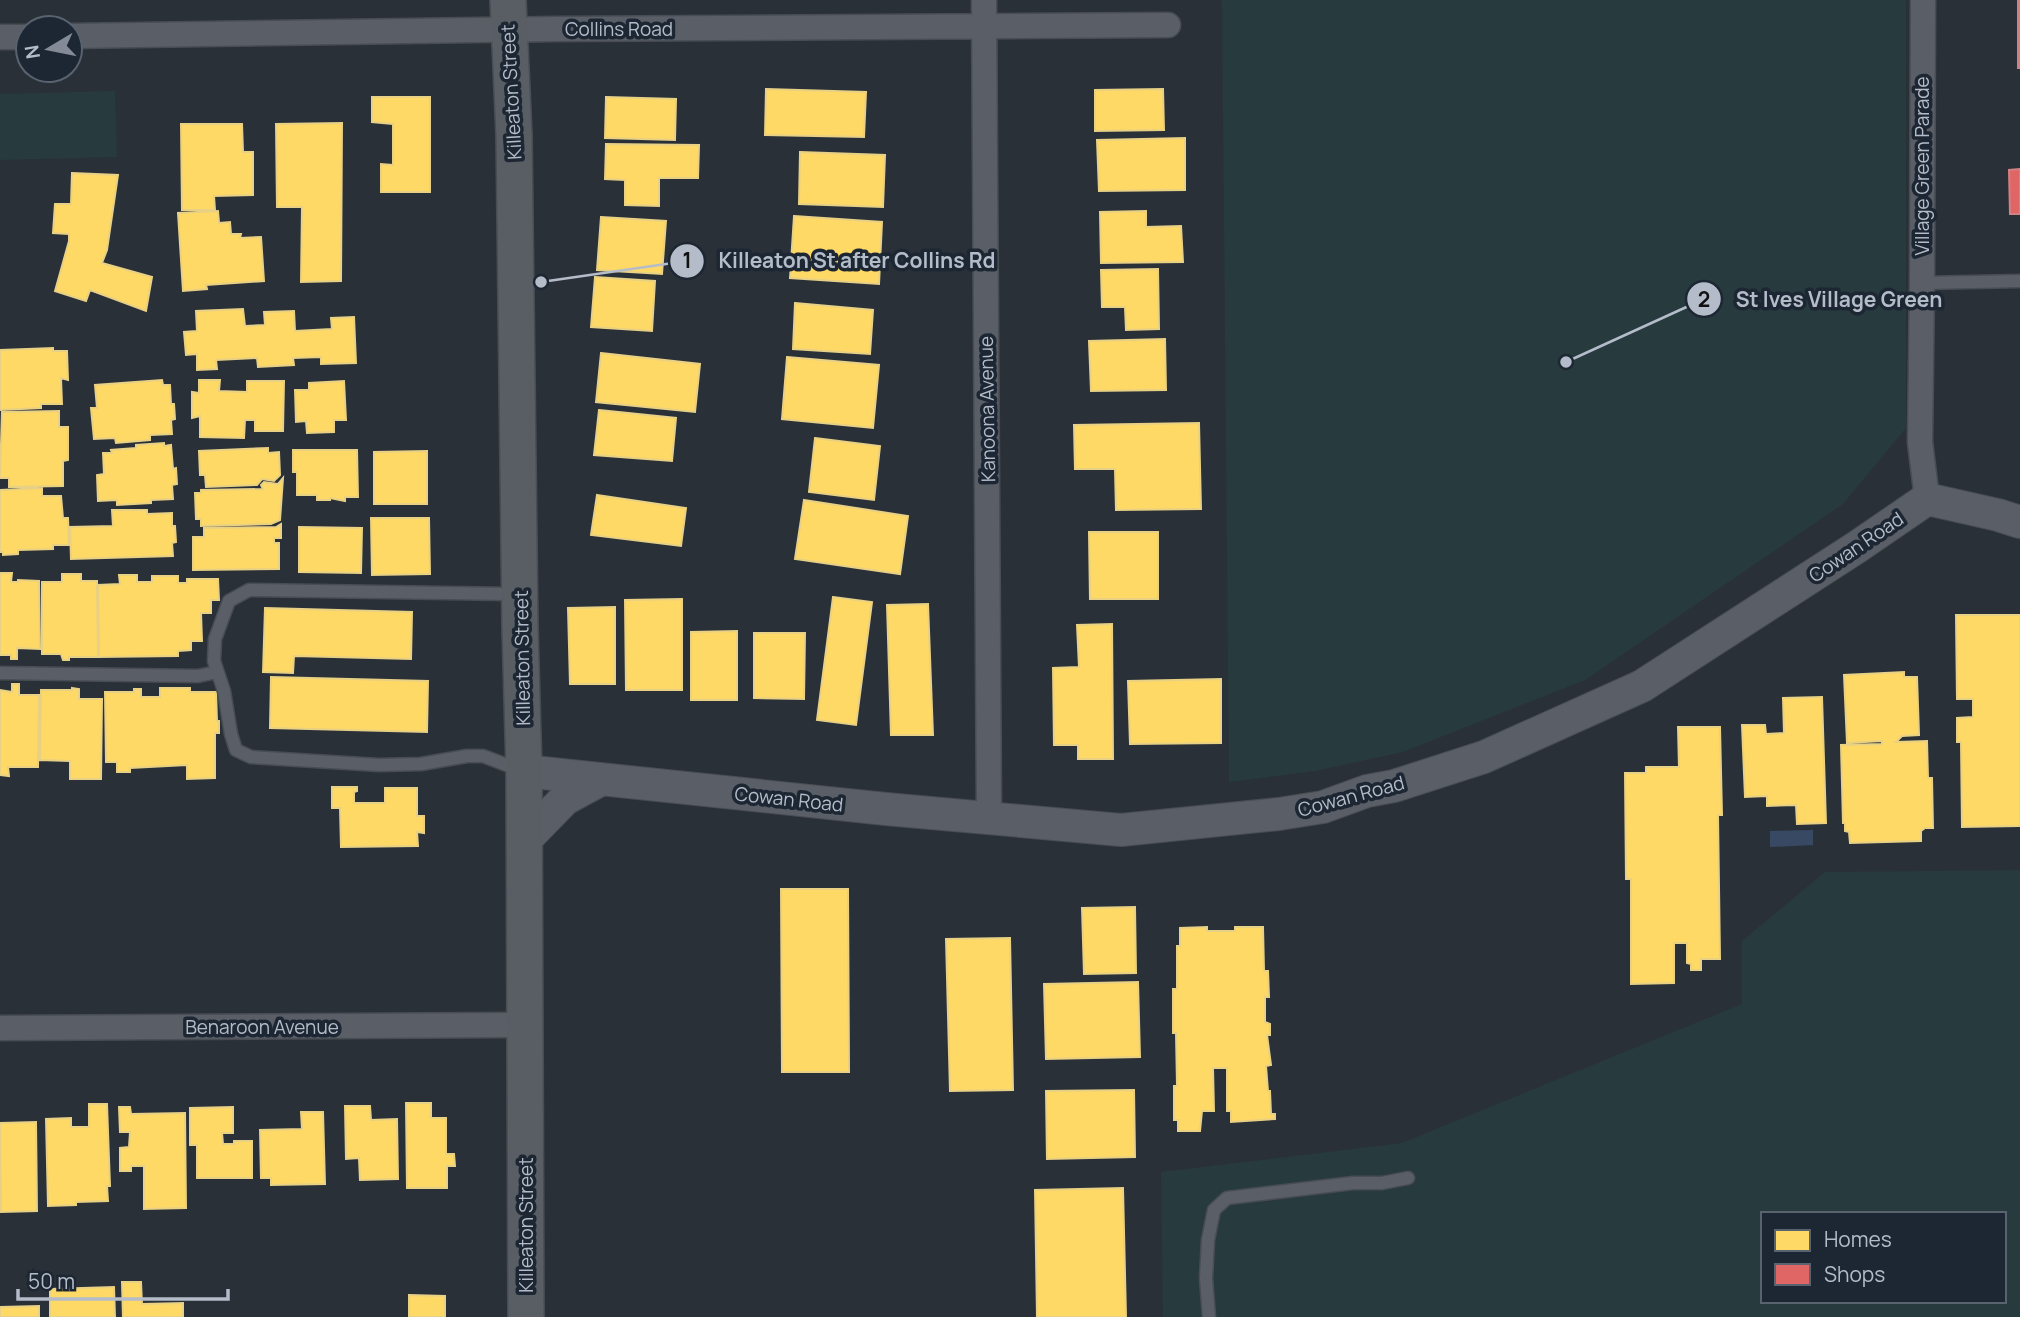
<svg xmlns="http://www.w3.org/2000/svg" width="2020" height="1317" viewBox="0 0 2020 1317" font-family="Manrope,sans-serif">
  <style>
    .green { fill: #273a3e; fill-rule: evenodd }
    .water { fill: #384963 }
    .homes { fill: #ffd966; stroke: #e8d084; stroke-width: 2 }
    .shops { fill: #e06666; stroke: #d38084; stroke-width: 2 }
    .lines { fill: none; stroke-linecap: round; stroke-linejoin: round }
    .service-casing { stroke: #484c53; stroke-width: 15 }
    .minor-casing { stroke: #484c53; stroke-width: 27 }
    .tertiary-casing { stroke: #484c53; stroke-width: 34 }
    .secondary-casing { stroke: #484c53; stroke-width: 38 }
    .service { stroke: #5a5e66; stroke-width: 12 }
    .minor { stroke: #5a5e66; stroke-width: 24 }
    .tertiary { stroke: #5a5e66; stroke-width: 32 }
    .secondary { stroke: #595d64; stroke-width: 35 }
    .labels { text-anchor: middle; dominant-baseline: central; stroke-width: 7; stroke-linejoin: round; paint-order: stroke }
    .street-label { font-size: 19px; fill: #b4bcc9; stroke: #1d2633 }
    .leader { fill: none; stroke: #b4bcc9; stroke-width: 2.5 }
    .callout-dot { fill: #b4bcc9; stroke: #1d2633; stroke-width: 2.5 }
    .mark-label { font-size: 21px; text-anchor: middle; font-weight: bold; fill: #111 }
    .callout-label { font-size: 21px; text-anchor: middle; font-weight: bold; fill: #b4bcc9; stroke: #1d2633; stroke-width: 7; stroke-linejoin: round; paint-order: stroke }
  </style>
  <rect width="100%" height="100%" fill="#2a3038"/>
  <path class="green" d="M 1222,0 L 1906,0 L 1906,428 L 1843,504 L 1585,680 L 1403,752 L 1315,771 L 1229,782 Z
    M 115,91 L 117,157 L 0,160 L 0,94 Z
    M 2020,870 L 2020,1317 L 1163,1317 L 1161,1172 L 1402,1143 L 1742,1004 L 1742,941 L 1825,872 ZM 1763,1214 L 2004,1214 L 2004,1301 L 1763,1301 Z"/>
  <path class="water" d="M 1813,830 L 1813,845 L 1770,847 L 1770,831 Z"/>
  <path class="homes" d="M 766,89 L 866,92 L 864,137 L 765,135 Z
    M 1163,89 L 1164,130 L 1095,131 L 1095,90 Z
    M 372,97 L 430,97 L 430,192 L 381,192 L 381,164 L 393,165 L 393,124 L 372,122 Z
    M 606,97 L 676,99 L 675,140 L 605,138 Z
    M 342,123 L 341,281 L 301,282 L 302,207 L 277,207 L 276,124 Z
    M 181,124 L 242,124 L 243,152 L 253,152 L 253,195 L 214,196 L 215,210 L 182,210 Z
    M 1185,138 L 1185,190 L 1099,191 L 1097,140 Z
    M 606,144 L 699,145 L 698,178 L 659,178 L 659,206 L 625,205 L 625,180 L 605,179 Z
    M 800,152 L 885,155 L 883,207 L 799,204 Z
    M 72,173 L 118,175 L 107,250 L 102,263 L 152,277 L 146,311 L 90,290 L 86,301 L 55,291 L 69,241 L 69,234 L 53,233 L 55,204 L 71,204 Z
    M 218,211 L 219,223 L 230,222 L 231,234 L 241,234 L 240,238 L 261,237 L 264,281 L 206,285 L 207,289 L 183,291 L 178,213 Z
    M 1146,211 L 1146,227 L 1181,226 L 1183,262 L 1101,263 L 1100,212 Z
    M 794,216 L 882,222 L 879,284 L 790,278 Z
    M 601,217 L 666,221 L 662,274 L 597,270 Z
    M 1158,269 L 1159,329 L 1126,330 L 1125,307 L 1102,307 L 1101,270 Z
    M 595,277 L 655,281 L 652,331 L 591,327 Z
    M 795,303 L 873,310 L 870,354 L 793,349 Z
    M 243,309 L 245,326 L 265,325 L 264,312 L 294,311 L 295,331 L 332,329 L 331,318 L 354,317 L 356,363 L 321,364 L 321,357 L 293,358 L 294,365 L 258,367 L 257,358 L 216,360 L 217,369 L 197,370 L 197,354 L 186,355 L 184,332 L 197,331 L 196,311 Z
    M 1165,339 L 1166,390 L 1091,391 L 1089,341 Z
    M 53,348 L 53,351 L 67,351 L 68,380 L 61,378 L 62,404 L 41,404 L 41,408 L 0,410 L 0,350 Z
    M 601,353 L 700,364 L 695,412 L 596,402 Z
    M 787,357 L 879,365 L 873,428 L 782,419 Z
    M 162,380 L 163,385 L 170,385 L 171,404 L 174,404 L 175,419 L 171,420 L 172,434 L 150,435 L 150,440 L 116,443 L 115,438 L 94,439 L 91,408 L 97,408 L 95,385 Z
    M 199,380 L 220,380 L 219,391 L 247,392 L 247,381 L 284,381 L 283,431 L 255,431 L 255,420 L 245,420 L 244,438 L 200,437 L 200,416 L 192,418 L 192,392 L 199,393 Z
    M 344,381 L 346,420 L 334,420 L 334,432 L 307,433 L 306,421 L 296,422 L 295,390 L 309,390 L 309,383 Z
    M 599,410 L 676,418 L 672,461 L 594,455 Z
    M 59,411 L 59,427 L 68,427 L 68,460 L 63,461 L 63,486 L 9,487 L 9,478 L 0,478 L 2,412 Z
    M 1199,423 L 1201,509 L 1116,510 L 1115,469 L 1075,469 L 1074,425 Z
    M 815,438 L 880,446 L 874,500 L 809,492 Z
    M 164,443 L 164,446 L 171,445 L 173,469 L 176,468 L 177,484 L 172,485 L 173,499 L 151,500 L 151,503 L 117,505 L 117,500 L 98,501 L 97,475 L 104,474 L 103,453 L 112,453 L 111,450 L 136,448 L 136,445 Z
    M 268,448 L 268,453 L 279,452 L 280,475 L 274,481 L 262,479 L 257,485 L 206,487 L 205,475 L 200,475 L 199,451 Z
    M 293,450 L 357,450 L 358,497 L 345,497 L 345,501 L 330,498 L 330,500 L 317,500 L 317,495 L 297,495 L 297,472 L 293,472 Z
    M 427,451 L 427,504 L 374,504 L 374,452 Z
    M 283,478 L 280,520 L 271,524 L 201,526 L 201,519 L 196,519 L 195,493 L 201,493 L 201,490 L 263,489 L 261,485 L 264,482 L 278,484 Z
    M 42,488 L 42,496 L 61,496 L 63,518 L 68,518 L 69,545 L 53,545 L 53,549 L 18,550 L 18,554 L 3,555 L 3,552 L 0,552 L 0,490 Z
    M 597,495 L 686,508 L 681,546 L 591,535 Z
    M 804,500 L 908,516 L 900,574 L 795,559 Z
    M 112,510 L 147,510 L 147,514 L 172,513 L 172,526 L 175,526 L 176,542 L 172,543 L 173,556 L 71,559 L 70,527 L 113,526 Z
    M 371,518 L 429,518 L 430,574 L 372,575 Z
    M 281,524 L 281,538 L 274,538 L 274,543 L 279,543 L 279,569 L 193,570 L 193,537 L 204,537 L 204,528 L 276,527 Z
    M 299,527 L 362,528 L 361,573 L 299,572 Z
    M 1089,532 L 1158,532 L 1158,599 L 1090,599 Z
    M 0,573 L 12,573 L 11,582 L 18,582 L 18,580 L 39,581 L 40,649 L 17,648 L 17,659 L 11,659 L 11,655 L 0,655 Z
    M 62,574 L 81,574 L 81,581 L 97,581 L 98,657 L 69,657 L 69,660 L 63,660 L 61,654 L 42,654 L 42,582 L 62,582 Z
    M 119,575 L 137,575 L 137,582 L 152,582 L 152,576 L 178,576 L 178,583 L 187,583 L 187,579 L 218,579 L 219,600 L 211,600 L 211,613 L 201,613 L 202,641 L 191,641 L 191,650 L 178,651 L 178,656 L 99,657 L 98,585 L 120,584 Z
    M 833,597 L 872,602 L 856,725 L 817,720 Z
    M 682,599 L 682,690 L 626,690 L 625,600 Z
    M 928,604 L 933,735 L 891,735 L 887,605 Z
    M 615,607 L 615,684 L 570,684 L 568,608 Z
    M 265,608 L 412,612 L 411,659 L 294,656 L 293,673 L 263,672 Z
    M 1956,615 L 2020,615 L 2020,826 L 1962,827 L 1961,742 L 1957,742 L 1957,718 L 1973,717 L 1973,699 L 1957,699 Z
    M 1112,624 L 1113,759 L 1078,759 L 1078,745 L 1054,745 L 1053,668 L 1079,667 L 1077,625 Z
    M 737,631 L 737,700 L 691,700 L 691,632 Z
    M 754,633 L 805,633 L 804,699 L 754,698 Z
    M 1904,672 L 1904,677 L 1917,677 L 1919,735 L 1902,736 L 1896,742 L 1927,741 L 1928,778 L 1932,778 L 1933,828 L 1925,828 L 1921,831 L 1921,841 L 1850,843 L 1849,832 L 1845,831 L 1845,823 L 1843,823 L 1841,745 L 1882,744 L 1882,741 L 1847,743 L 1844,675 Z
    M 271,677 L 428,681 L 427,732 L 270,728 Z
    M 1221,679 L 1221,743 L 1130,744 L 1128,681 Z
    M 12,684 L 19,684 L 19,695 L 39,695 L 38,767 L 8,767 L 9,776 L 0,775 L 0,690 L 12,692 Z
    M 72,688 L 79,689 L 79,699 L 102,699 L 101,779 L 70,779 L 70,761 L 40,760 L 41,690 L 72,690 Z
    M 160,688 L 190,688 L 190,692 L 216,692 L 217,721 L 219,721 L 219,733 L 215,733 L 215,778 L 187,779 L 187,765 L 130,768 L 130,772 L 117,772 L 117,762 L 106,762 L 105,692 L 134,692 L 134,689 L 141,689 L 141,697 L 160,697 Z
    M 1822,697 L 1826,823 L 1797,824 L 1796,805 L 1767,806 L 1767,796 L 1745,797 L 1742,725 L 1765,725 L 1766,734 L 1784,733 L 1783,698 Z
    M 1678,727 L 1720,727 L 1722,815 L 1718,815 L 1720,959 L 1701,959 L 1701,970 L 1691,970 L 1691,964 L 1687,963 L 1687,943 L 1674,943 L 1674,983 L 1631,984 L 1631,879 L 1626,879 L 1625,773 L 1646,773 L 1646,767 L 1679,767 Z
    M 332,787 L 357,787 L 357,791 L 354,792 L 354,803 L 385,803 L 385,788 L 417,788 L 417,816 L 424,816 L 424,833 L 417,832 L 418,846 L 341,847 L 340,808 L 332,808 Z
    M 781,889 L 848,889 L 849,1072 L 782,1072 Z
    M 1135,907 L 1136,973 L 1084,974 L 1082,908 Z
    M 1207,927 L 1207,931 L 1235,931 L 1235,927 L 1263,927 L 1264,971 L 1268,971 L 1269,997 L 1265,997 L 1265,1022 L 1270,1024 L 1270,1035 L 1267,1035 L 1271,1065 L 1266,1066 L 1268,1091 L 1270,1091 L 1271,1114 L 1275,1114 L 1275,1119 L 1231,1122 L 1231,1111 L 1227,1111 L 1227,1068 L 1213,1068 L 1214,1111 L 1202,1111 L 1200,1131 L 1178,1131 L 1178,1120 L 1174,1120 L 1174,1086 L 1177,1086 L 1176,1033 L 1173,1033 L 1173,989 L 1177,989 L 1177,946 L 1180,946 L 1180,928 Z
    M 1010,938 L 1013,1090 L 950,1091 L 946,939 Z
    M 1138,982 L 1140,1057 L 1046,1059 L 1044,984 Z
    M 1134,1090 L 1135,1157 L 1047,1159 L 1046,1091 Z
    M 406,1103 L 431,1103 L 431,1118 L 446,1118 L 446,1154 L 454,1154 L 455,1166 L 447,1166 L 447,1188 L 407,1188 Z
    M 89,1104 L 107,1104 L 110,1186 L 107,1186 L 108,1201 L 76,1202 L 76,1205 L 48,1206 L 46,1119 L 71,1118 L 71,1127 L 89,1127 Z
    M 345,1106 L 370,1106 L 371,1120 L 397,1119 L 398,1179 L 360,1180 L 359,1158 L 346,1159 Z
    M 119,1107 L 130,1107 L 131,1114 L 185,1113 L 186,1208 L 144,1209 L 144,1166 L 131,1166 L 131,1171 L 120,1171 L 120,1148 L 129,1147 L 130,1132 L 120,1132 Z
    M 233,1107 L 233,1133 L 222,1133 L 223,1144 L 234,1144 L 234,1141 L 252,1141 L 252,1178 L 197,1178 L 197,1145 L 190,1145 L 190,1108 Z
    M 301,1112 L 323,1112 L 325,1184 L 271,1185 L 271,1178 L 261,1178 L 260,1130 L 302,1129 Z
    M 36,1122 L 37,1211 L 1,1212 L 0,1123 Z
    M 1123,1188 L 1126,1317 L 1037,1317 L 1035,1190 Z
    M 122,1282 L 141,1282 L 142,1304 L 183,1303 L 183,1317 L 123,1317 Z
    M 114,1287 L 115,1317 L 50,1317 L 50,1289 Z
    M 409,1295 L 445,1296 L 445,1317 L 409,1317 Z
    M 39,1306 L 39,1317 L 0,1317 L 0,1307 Z"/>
  <path class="shops" d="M 2018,0 L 2020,0 L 2020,68 L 2018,68 Z
    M 2020,169 L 2020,214 L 2010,214 L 2009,170 Z"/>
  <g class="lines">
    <defs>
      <path id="service" d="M 1922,283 L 2020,281
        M 516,594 L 249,590 L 229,601 L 215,639 L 214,661 L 224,691 L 231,734 L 236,750 L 251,757 L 379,765 L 421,764 L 467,756 L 483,756 L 520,770
        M 0,673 L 198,676 L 217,672
        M 1209,1317 L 1206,1278 L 1208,1240 L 1214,1210 L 1227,1198 L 1353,1183 L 1382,1183 L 1408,1178"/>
      <path id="minor" d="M 984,0 L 989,819
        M 1923,0 L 1922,283 L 1920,442 L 1927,499
        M 70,36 L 553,29 L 1168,25
        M 0,37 L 28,37
        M 0,1028 L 525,1025"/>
      <path id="tertiary" d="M 524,771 L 886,809 L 1121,830 L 1279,814 L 1323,807 L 1367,791 L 1394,786 L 1484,757 L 1642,686 L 1857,547 L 1927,499 L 1998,515 L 2020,522
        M 525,840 L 565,799 L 602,779"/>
      <path id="secondary" d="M 508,0 L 514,135 L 520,628 L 524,771 L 526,1317"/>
    </defs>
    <use href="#service" class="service-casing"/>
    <use href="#minor" class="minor-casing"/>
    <use href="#tertiary" class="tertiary-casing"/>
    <use href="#secondary" class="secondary-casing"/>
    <use href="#service" class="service"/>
    <use href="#minor" class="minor"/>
    <use href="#tertiary" class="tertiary"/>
    <use href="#secondary" class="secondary"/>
  </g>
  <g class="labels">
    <g class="street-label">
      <text x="619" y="29">Collins Road</text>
      <text transform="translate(511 92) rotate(-93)">Killeaton Street</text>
      <text transform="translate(1922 166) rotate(-90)">Village Green Parade</text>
      <text transform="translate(987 409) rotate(-91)">Kanoona Avenue</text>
      <text transform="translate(1856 547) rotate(-34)">Cowan Road</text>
      <text transform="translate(522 658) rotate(-91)">Killeaton Street</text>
      <text transform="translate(1351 796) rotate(-15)">Cowan Road</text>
      <text transform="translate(789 799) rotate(6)">Cowan Road</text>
      <text x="262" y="1027">Benaroon Avenue</text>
      <text transform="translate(526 1225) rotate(-90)">Killeaton Street</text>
    </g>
  </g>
  <path class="leader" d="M541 282L687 261M1566 362L1704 299"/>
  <g class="callout-dot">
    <circle cx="541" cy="282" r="7"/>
    <circle cx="1566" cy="362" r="7"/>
    <circle cx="687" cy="261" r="18"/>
    <circle cx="1704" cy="299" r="18"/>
  </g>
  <g class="mark-label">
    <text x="687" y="268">1</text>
    <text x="1704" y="307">2</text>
  </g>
  <g class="callout-label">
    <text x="857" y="268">Killeaton St after Collins Rd</text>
    <text x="1839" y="307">St Ives Village Green</text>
  </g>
  <rect x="1761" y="1212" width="245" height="91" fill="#1d2633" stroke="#59626f" stroke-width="2"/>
  <rect x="1775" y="1230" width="35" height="21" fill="#ffd966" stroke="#59626f" stroke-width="2"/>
  <text x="1824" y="1247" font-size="21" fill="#b4bcc9">Homes</text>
  <rect x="1775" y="1264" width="35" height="21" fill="#e06666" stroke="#59626f" stroke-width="2"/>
  <text x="1824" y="1282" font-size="21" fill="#b4bcc9">Shops</text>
  <g transform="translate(49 49) rotate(260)"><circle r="33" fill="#1d2633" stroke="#59626f" stroke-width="2"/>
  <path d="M0-5L12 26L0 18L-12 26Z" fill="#848b96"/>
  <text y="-10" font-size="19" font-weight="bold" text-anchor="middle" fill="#b4bcc9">N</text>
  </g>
  <path d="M18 1289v10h210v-10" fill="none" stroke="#b4bcc9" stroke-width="3.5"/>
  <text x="28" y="1289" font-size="21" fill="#b4bcc9" stroke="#1d2633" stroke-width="5" paint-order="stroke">50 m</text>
</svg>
